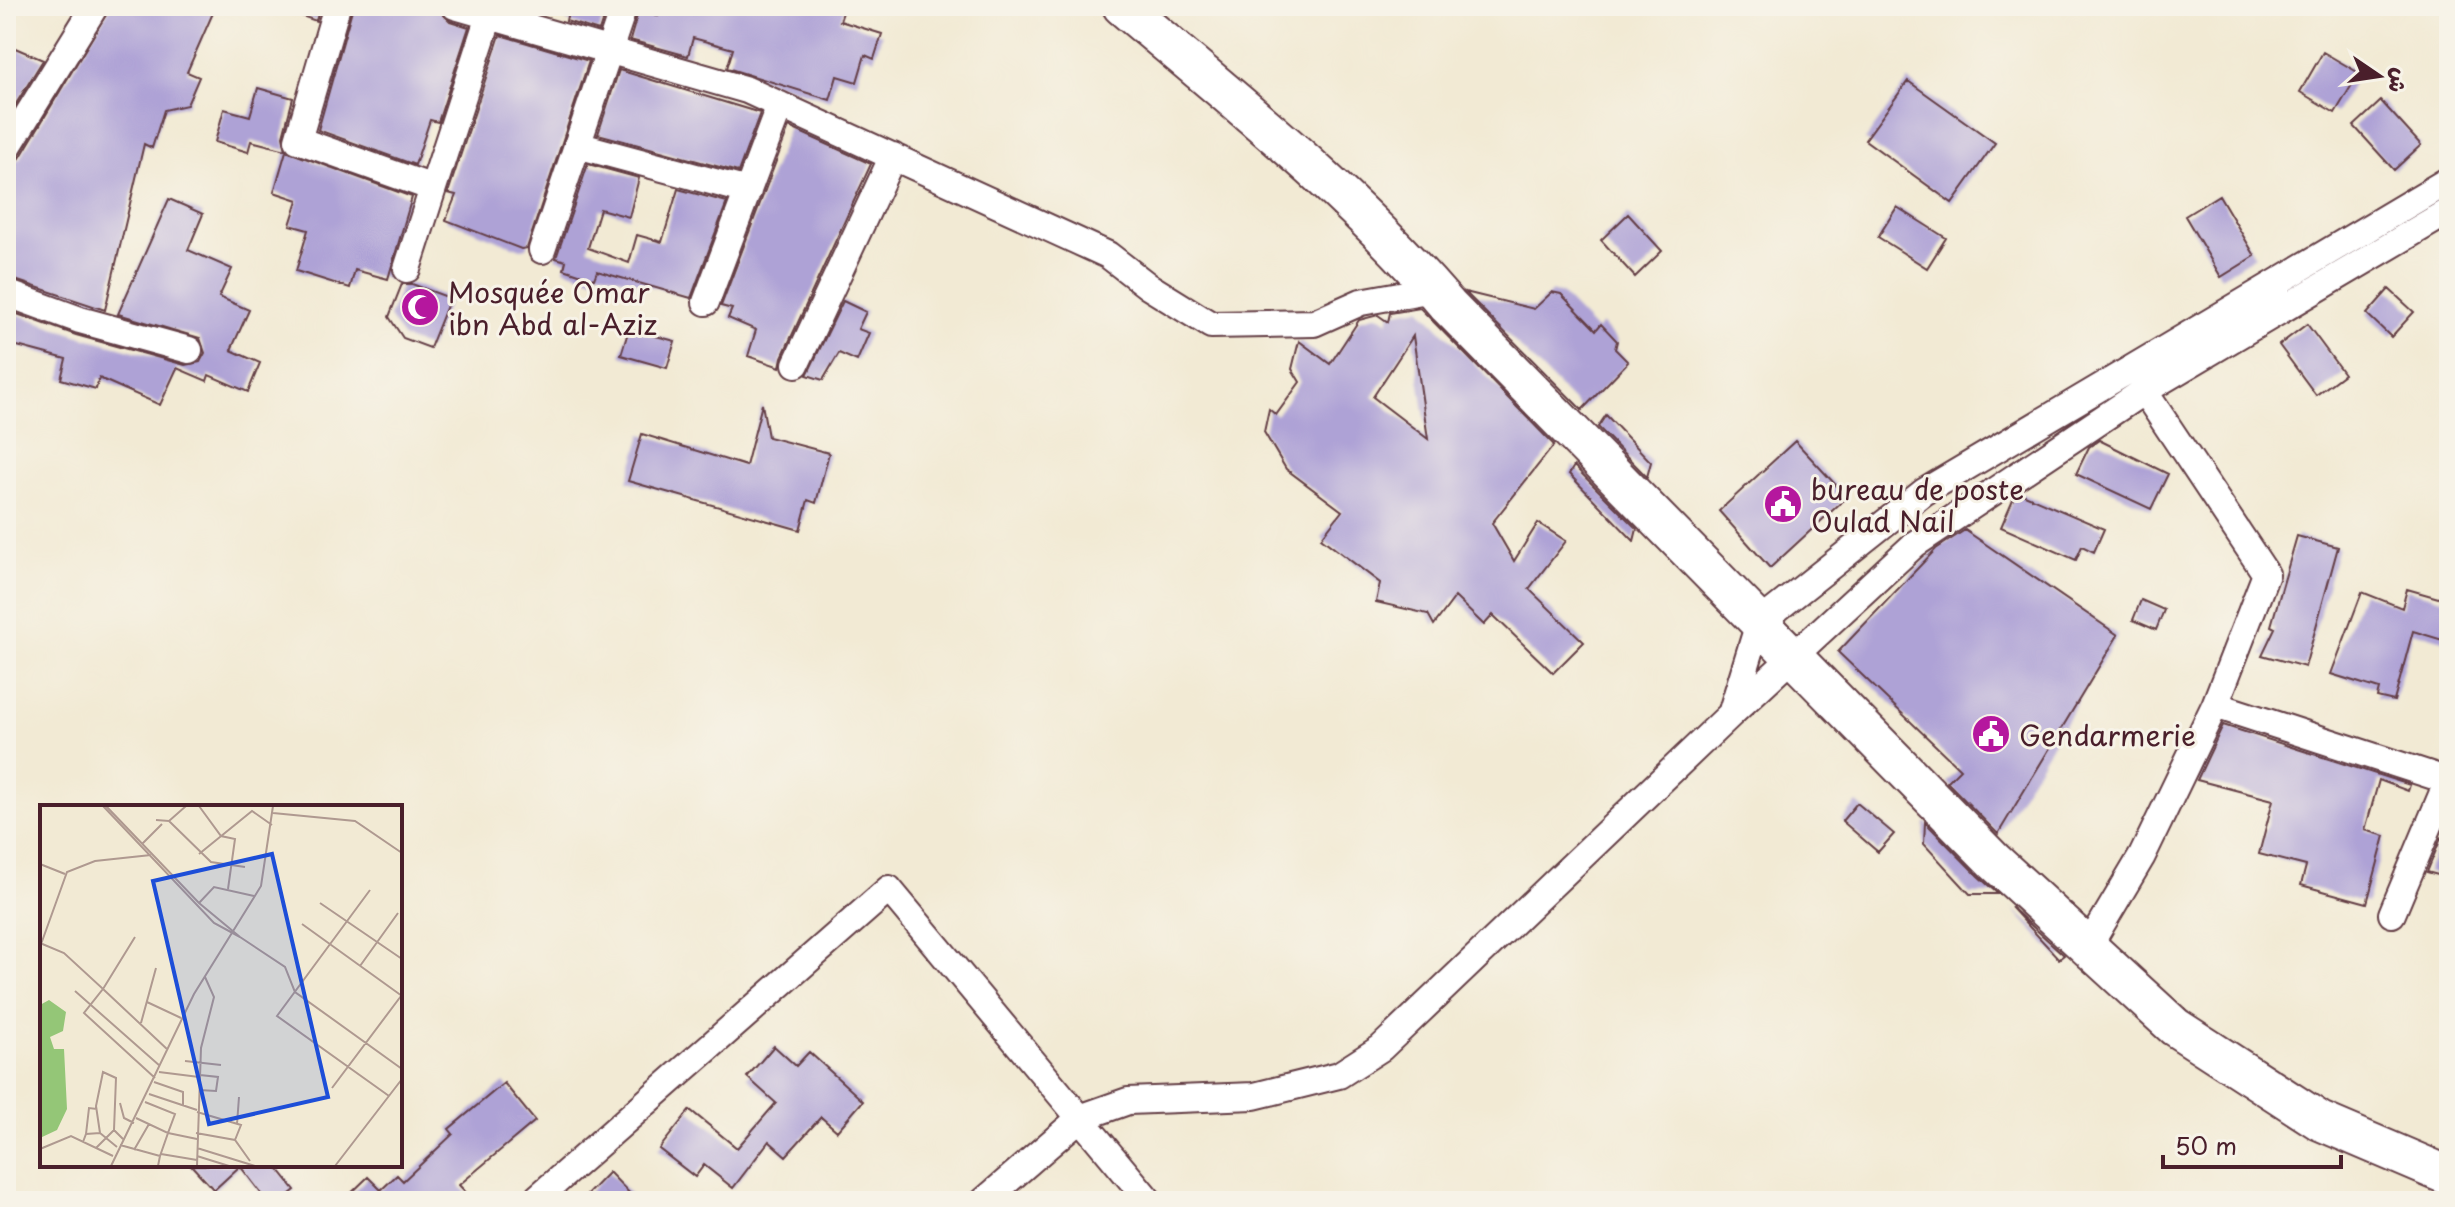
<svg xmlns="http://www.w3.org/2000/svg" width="2455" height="1207" viewBox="0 0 2455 1207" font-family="'Playpen Sans','Playpen Sans Arabic',sans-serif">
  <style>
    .building { fill: #aea2d6; fill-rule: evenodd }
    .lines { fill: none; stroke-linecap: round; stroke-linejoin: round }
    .minor-casing { stroke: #633d44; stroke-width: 30 }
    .secondary-casing { stroke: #633d44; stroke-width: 42 }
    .minor { stroke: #fff; stroke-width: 26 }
    .secondary { stroke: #fff; stroke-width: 38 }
    .labels { text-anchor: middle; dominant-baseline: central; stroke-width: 6; stroke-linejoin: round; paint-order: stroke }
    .poi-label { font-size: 28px; fill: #4a1f2b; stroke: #f7f3e8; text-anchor: start }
    .inset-road { fill: none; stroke: #af9990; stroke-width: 2 }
    .view { fill: #1d4ed8; fill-opacity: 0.15; stroke: #1d4ed8; stroke-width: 4 }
    .inset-edge { fill: none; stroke: #4a1f2b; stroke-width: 4 }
  </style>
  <rect width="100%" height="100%" fill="#f7f3e8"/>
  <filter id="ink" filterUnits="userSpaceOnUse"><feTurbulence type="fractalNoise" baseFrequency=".0125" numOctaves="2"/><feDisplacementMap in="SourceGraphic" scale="16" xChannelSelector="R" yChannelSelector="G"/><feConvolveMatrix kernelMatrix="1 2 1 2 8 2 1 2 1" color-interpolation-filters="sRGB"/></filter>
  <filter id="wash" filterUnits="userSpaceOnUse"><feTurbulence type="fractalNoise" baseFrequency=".006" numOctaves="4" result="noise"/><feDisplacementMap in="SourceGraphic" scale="32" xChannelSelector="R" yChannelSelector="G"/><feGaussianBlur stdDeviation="1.8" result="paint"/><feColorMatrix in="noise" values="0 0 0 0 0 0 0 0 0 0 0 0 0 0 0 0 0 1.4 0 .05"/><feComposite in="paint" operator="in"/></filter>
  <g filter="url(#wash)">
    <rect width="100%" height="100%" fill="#f2ead4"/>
    <g id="blocks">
      <path class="building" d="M 111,6 L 216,6 L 187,72 L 199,77 L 187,105 L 164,110 L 152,148 L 144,144 L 105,310 L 6,277 L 6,166 L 20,158 Z
        M 282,6 L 320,6 L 316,21 L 282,9 Z
        M 353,6 L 426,6 L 440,11 L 450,21 L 469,27 L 438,122 L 430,120 L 415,165 L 318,130 Z
        M 569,6 L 607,6 L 599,31 L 566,21 Z
        M 660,6 L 845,6 L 840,21 L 882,34 L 874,59 L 865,55 L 857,82 L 837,76 L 830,100 L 727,68 L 733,49 L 693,38 L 688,56 L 630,40 L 639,9 L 658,16 Z
        M 500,35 L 589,61 L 527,248 L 521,249 L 446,220 L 456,195 L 448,193 Z
        M 6,44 L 43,60 L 6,120 Z
        M 2323,52 L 2359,73 L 2335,113 L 2300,92 Z
        M 619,70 L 760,113 L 738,172 L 598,134 Z
        M 1908,81 L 1995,143 L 1952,203 L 1865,140 Z
        M 258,88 L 293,98 L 283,136 L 286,150 L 251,141 L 248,152 L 215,142 L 224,109 L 250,116 Z
        M 2381,101 L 2421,145 L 2394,170 L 2354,126 Z
        M 789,127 L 871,164 L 782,357 L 780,367 L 748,356 L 756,330 L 728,318 L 732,309 L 721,306 Z
        M 286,151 L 412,197 L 388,279 L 355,270 L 350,288 L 296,271 L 308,230 L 290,225 L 298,200 L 274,192 Z
        M 588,164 L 639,178 L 629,217 L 600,209 L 588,248 L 629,263 L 637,235 L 662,242 L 678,189 L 727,202 L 691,298 L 597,271 L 594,279 L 564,269 L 566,261 L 556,258 Z
        M 2219,195 L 2255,256 L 2221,277 L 2185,216 Z
        M 169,199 L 203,214 L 188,250 L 232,269 L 219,297 L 249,310 L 231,350 L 260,363 L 248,392 L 209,375 L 207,381 L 177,368 L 160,405 L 99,378 L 96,389 L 61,379 L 66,359 L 6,343 L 6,310 L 76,335 L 185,365 L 200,362 L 205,353 L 200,338 L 118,314 Z
        M 1897,207 L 1946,238 L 1927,268 L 1878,237 Z
        M 1628,214 L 1662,251 L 1635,277 L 1601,240 Z
        M 402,284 L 412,284 L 450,298 L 430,348 L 403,338 L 389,317 Z
        M 2389,289 L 2414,312 L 2391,337 L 2367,314 Z
        M 1465,292 L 1534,309 L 1552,292 L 1561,294 L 1596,330 L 1601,324 L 1617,341 L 1615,349 L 1628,362 L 1582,410 Z
        M 843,301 L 866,312 L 858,329 L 869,333 L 857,361 L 839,353 L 823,380 L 807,375 Z
        M 1420,308 L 1554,445 L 1492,523 L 1514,561 L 1538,523 L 1566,541 L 1529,589 L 1584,642 L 1553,673 L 1493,615 L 1484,625 L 1455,597 L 1434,625 L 1428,614 L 1376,602 L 1380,583 L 1321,538 L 1342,511 L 1286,469 L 1264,432 L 1269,409 L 1276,415 L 1300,382 L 1292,369 L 1299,341 L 1330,364 L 1359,320 L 1378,315 L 1388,322 L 1390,313 ZM 1413,336 L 1428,439 L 1373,397 Z
        M 2307,324 L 2344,374 L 2316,395 L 2279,345 Z
        M 629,329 L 675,341 L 667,368 L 621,355 Z
        M 762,404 L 768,437 L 829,453 L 816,503 L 808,500 L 800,530 L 628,481 L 642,434 L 746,466 Z
        M 1606,415 L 1651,462 L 1647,477 L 1598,427 Z
        M 2099,440 L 2168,474 L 2151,509 L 2076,474 L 2089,447 Z
        M 1795,441 L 1847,497 L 1770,568 L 1719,511 Z
        M 1574,466 L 1637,529 L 1634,541 L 1569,474 Z
        M 2020,493 L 2104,529 L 2094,552 L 2082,546 L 2076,560 L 2001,527 L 2014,497 Z
        M 1965,530 L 2118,635 L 1998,834 L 1947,782 L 1960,769 L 1838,652 L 1936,549 Z
        M 2297,536 L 2338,547 L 2305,667 L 2262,655 L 2275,628 L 2271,626 Z
        M 2407,589 L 2449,601 L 2449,642 L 2413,631 L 2394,701 L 2377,697 L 2379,689 L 2331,674 L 2362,592 L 2402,608 Z
        M 2141,600 L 2164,610 L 2156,630 L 2133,620 Z
        M 2223,725 L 2410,785 L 2408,791 L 2379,780 L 2365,830 L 2385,836 L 2367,903 L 2301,885 L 2306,866 L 2259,854 L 2273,800 L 2197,780 Z
        M 1857,803 L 1894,834 L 1878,852 L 1842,821 Z
        M 1925,822 L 1978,876 L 1998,894 L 1970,894 L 1924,844 Z
        M 2441,838 L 2449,840 L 2449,878 L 2427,872 Z
        M 2011,907 L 2064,955 L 2059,959 Z
        M 774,1046 L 796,1066 L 809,1052 L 863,1101 L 837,1131 L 821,1117 L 786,1156 L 769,1141 L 733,1188 L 704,1165 L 695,1177 L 659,1149 L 690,1110 L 737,1148 L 776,1103 L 747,1077 Z
        M 504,1083 L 535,1121 L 459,1185 L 474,1201 L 343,1201 L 368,1177 L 381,1190 L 397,1175 L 403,1181 L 453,1134 L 449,1129 Z
        M 191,1165 L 275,1165 L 295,1190 L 281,1201 L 267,1201 L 240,1166 L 214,1190 Z
        M 609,1172 L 637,1201 L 581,1201 Z"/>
    </g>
  </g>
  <g filter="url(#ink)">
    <use href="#blocks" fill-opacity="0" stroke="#633d44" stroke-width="2"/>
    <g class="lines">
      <defs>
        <path id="minor" d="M 337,6 L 298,140 L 433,188 L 489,16
          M 455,6 L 747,90 L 1108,255 L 1148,286 L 1211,325 L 1314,323 L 1361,302 L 1433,289
          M 577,145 L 748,191
          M 6,150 L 95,6
          M 2449,180 L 1924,492 L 1759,623 L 1731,714 L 1915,544 L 2144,391 L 2449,211
          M 542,250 L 624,6
          M 407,269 L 433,188
          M 6,293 L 80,320 L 189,350
          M 706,302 L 780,105
          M 796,364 L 893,156
          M 2215,705 L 2449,781
          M 2392,914 L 2449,778
          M 2088,947 L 2142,856 L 2215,705 L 2266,574 L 2144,391
          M 534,1201 L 889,889 L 1149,1201
          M 984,1201 L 1080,1118 L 1128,1101 L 1254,1096 L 1339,1075 L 1381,1048 L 1731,714"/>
        <path id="secondary" d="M 1122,6 C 1235,101 1351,193 1448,306 L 1994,861 L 2175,1027 L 2320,1121 L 2449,1176"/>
      </defs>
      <use href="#minor" class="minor-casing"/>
      <use href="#secondary" class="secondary-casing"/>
      <use href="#minor" class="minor"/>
      <use href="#secondary" class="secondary"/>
    </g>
  </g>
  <defs>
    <symbol id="mosque-disc" viewBox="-11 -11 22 22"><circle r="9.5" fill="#b5179e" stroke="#f7f3e8"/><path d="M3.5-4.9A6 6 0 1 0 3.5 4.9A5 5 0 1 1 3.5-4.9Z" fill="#fff"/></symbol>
    <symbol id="civic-disc" viewBox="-11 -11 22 22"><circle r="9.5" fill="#b5179e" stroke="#f7f3e8"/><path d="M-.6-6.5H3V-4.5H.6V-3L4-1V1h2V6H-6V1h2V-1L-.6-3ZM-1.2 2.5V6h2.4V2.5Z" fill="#fff"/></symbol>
  </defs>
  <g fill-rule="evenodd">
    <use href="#mosque-disc" x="398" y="285" width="44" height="44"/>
    <use href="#civic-disc" x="1761" y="482" width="44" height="44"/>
    <use href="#civic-disc" x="1969" y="712" width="44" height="44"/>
  </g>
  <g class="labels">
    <g class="poi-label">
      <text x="448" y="291">Mosquée Omar<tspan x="448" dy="32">ibn Abd al-Aziz</tspan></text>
      <text x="1811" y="488">bureau de poste<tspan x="1811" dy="32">Oulad Nail</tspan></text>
      <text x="2019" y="734">Gendarmerie</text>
    </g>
  </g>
  <g transform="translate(40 805)">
    <rect width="362" height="362" fill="#f2ead4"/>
    <path d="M 9,195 L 26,207 L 23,226 L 10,232 L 14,244 L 24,244 L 27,304 L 17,325 L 0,333 L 0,200 Z" fill="#94c677"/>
    <path class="inset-road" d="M 63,1 L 174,118 L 200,132 L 159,98 L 66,1M 159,1 L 181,31 L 195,34 L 188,84M 233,8 L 315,16 L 362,48M 116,15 L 129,16 L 146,1M 129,16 L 171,57 L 205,62M 102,39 L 122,19M 159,49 L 212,6 L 232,20M 0,59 L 25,69M 330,85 L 237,211 L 349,291M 159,98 L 174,82 L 214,91M 280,98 L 362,154M 262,119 L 362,191M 200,132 L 245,162 L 255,187 L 362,264M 0,138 L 24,148 L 63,184 L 95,132M 0,142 L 27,67 L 55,56 L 111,50M 320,161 L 358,108M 35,186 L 120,261M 107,197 L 141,213M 101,218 L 116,163M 145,256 L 181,260M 119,267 L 159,272M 115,273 L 44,208 L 63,184 L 128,245M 114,277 L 143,287 L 143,300M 292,283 L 361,191M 159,285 L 176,286 L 178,272 L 160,270M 109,289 L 157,305M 105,297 L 135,309 L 128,328 L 157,334M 80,298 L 84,313 L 94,318M 157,307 L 201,320 L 195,335M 96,313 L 128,328 L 120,351M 197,319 L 199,292M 60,328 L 56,301 L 63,267 L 76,273 L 74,325 L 83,334M 156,328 L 195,335 L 210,356M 46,329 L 49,303 L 57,304M 43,337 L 46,329 L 60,328 L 77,342M 80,340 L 120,351 L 118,361M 56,343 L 74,325M 157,343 L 215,361M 0,344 L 31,331 L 73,351M 94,345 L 109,319M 121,349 L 157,355M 157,351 L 189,361M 71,361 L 154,189 L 221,81 L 233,1M 157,361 L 161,243 L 174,192 L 165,172M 295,361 L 362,274"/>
    <path class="view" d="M 232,49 L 288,292 L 169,319 L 113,76 Z"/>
    <rect width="362" height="362" class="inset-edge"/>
  </g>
  <rect width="2455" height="1207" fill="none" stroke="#f7f3e8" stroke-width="32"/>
  <g transform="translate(2379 76) rotate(103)" stroke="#f7f3e8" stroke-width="6" paint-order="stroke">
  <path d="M0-6L14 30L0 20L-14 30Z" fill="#4a1f2b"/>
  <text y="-12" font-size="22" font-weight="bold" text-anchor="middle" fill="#4a1f2b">ش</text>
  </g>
  <path d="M2163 1155v12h178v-12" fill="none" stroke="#4a1f2b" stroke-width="4"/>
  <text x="2175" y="1155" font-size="24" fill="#4a1f2b" stroke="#f7f3e8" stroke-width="6" paint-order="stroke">50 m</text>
</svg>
